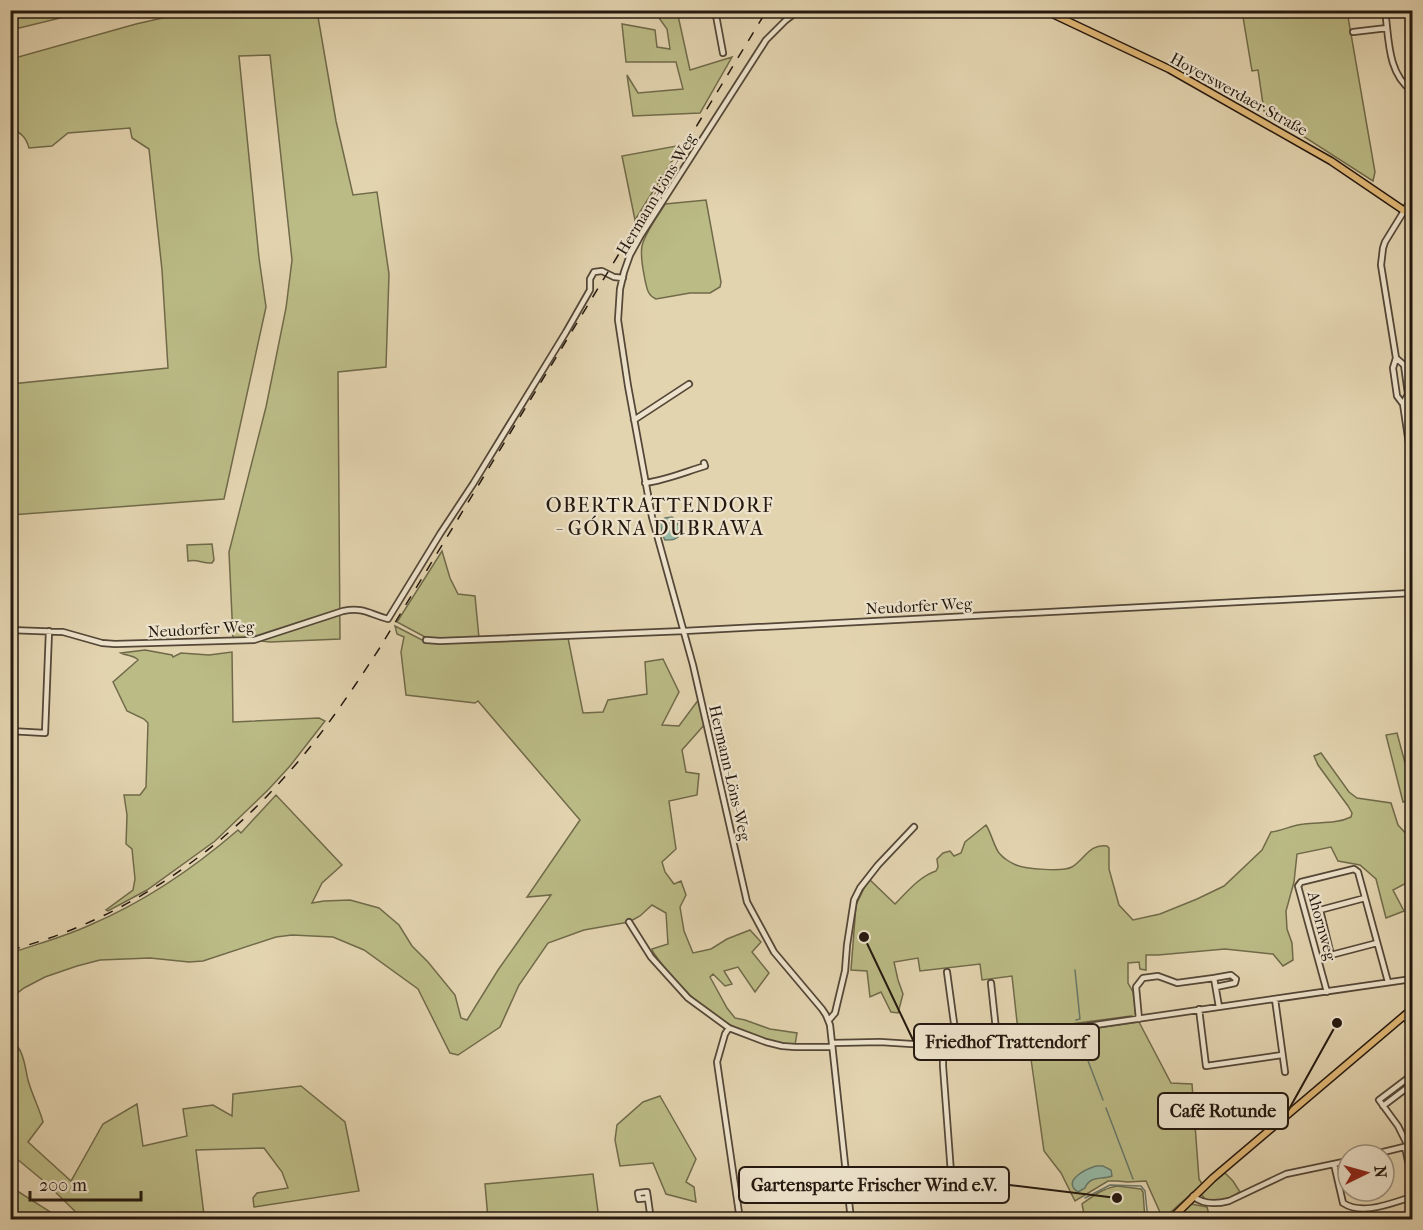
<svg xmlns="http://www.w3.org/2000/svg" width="1423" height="1230" viewBox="0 0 1423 1230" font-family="'IM FELL French Canon',serif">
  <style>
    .green { fill: #bbbb86; stroke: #706a4a; stroke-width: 1.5 }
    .water { fill: #96b9a6; stroke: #68796a; stroke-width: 1.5 }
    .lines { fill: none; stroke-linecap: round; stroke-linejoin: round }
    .stream { stroke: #68796a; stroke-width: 1.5 }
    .minor-casing { stroke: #544737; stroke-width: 8 }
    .major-casing { stroke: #24180f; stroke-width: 9 }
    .minor { stroke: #ede3cc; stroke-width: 4.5 }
    .major { stroke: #e2ba78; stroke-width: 6 }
    .rail { stroke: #24180f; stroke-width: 1.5; stroke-dasharray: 10 10; stroke-linecap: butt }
    .labels { text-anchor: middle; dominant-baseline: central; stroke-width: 4.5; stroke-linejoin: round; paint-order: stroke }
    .street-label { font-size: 16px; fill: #24180f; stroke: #ede3cc }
    .quarter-label { font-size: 20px; letter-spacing: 1.5px; fill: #24180f; stroke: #ede3cc }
    .leader { fill: none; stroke: #24180f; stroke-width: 2 }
    .callout-dot { fill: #24180f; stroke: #ede3cc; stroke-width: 2 }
    .callout { fill: #ede3cc; stroke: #24180f; stroke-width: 2 }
    .callout-label { font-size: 18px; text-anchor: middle; font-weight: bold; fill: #24180f }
  </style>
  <rect width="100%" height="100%" fill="#e3d4b0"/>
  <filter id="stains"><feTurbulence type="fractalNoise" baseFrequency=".00333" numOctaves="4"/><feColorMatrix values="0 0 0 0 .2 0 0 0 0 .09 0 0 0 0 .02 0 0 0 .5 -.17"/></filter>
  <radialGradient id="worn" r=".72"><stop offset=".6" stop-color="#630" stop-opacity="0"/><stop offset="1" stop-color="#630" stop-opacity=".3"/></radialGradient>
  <path class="green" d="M 11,10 L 89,10 L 89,11 L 11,30 Z
    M 193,11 L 317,11 L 336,121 L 353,195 L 377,192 L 389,274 L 386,367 L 338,372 L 340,639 L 270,642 L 233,638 L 229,552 L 266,407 L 286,308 L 292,260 L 270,55 L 239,56 L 259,258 L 266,307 L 224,499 L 11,515 L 11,384 L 168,368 L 162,270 L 149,149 L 132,138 L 130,128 L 68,133 L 52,146 L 29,148 C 26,137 21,133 11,128 L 11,59 L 136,24 Z
    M 654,11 L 677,11 L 690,70 L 732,57 L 700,113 L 633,116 L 627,75 L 638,93 L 683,89 L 676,62 L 626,62 L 622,24 L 655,30 L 657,47 L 670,49 L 667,29 Z
    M 1242,11 L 1347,11 L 1375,172 L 1373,181 L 1264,111 L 1258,70 L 1252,71 Z
    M 682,145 L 635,220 L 622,156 Z
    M 706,200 L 721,282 L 720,287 L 710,293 L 690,293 L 656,299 C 647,295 647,288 645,280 C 643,269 640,257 642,246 C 645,233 658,216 665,204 Z
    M 212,544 L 214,560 L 212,563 C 203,564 198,559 188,561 L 187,545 Z
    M 442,551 L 450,578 L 458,594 L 475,596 L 479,638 L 432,639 L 425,637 L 397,622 Z
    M 395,626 L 424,641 L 435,643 L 568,638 L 583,713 L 603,712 L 608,700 L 647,694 L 645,662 L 663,659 L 679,692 L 662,725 L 679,726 L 699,699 L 705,724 L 682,750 L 686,772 L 699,774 L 697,795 L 669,801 L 676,849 L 662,862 L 665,872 L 674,884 L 681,881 L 686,895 L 680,907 L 684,931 L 693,953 L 711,949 L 727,939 L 750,930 L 761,942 L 752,952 L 769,973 L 755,992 L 738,967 L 724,971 L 732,984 L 725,986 L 713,974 L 710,977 L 727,1008 L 735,1018 L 745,1020 L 770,1029 L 797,1033 L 795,1045 C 734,1040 686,1000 653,952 L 652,949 L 668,944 L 666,913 L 652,905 L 640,916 L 629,922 L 584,930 L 548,943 L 519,985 L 500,1027 L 458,1055 L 450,1053 L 418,989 L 364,950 L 333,937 L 292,935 L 276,937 L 203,961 L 189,962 L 150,958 L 100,960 L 77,966 L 45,977 L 24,988 L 11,998 L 11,953 C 37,944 64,937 90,925 C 144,902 194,868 238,830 L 241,833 L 276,795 L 342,865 L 322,883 L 312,903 L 324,901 L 350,900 L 379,908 L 399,925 L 412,946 L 428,962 L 455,995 L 461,1018 L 467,1020 L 498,970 L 551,895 L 527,897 L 580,820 L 478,701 L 475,703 L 406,695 L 401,652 L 404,637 L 397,634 Z
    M 145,650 L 172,655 L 173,657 L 181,653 L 209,655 L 232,652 L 233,722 L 319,718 L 325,721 L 290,766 L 268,790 L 215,841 L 147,890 L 108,911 L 106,910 L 133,890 L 135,879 L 132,849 L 126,844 L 127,815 L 124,795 L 140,795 L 146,787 L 148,723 L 144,719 L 127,711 L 113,682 L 138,660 C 134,655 127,656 121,653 Z
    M 1397,733 L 1412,789 L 1412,800 L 1403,802 L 1386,735 Z
    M 1321,753 L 1349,792 L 1357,798 L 1391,803 L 1398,825 L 1412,840 L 1412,880 L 1393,890 L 1404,911 L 1386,918 L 1376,879 L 1360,865 L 1338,861 L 1331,847 L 1297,854 L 1294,882 L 1286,911 L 1287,929 L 1292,943 L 1293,960 L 1283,966 L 1273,954 L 1225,949 L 1158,955 L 1146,955 L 1146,970 L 1140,969 L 1139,962 L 1128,963 L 1128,983 L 1133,992 L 1136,1017 L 1131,1016 L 1018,1031 L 1012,976 L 982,980 L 980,964 L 920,971 L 918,958 L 894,962 L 898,980 L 903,994 L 898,1013 L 891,1012 L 881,992 L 870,997 L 867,971 L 851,970 L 856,905 L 867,882 L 870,880 L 895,904 C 907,892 920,876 936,871 L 938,867 L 937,859 L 943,853 L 950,851 L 954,856 L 961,853 L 965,842 L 986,825 C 991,832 995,850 1000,854 C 1003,858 1011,863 1016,865 C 1025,869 1063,872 1072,867 C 1084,860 1090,843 1107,846 L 1109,848 L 1109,869 L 1119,905 L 1133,920 L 1160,914 L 1197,899 L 1224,886 L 1262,850 L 1271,832 C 1282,831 1292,825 1304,824 C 1319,822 1337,824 1351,817 L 1352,813 L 1348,806 L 1318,765 L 1314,756 Z
    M 1139,1022 L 1171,1083 L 1192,1084 L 1199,1179 L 1202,1184 L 1163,1219 L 1146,1181 L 1128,1182 L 1117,1181 L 1108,1181 L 1075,1201 L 1061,1173 L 1044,1151 L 1028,1038 Z
    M 11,1047 L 18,1047 C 25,1057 25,1068 28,1080 C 32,1095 39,1107 43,1122 L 28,1142 L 71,1181 L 103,1124 L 137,1104 L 143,1146 L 187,1136 L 183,1109 L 213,1105 L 232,1116 L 233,1094 L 301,1086 L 345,1122 L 359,1191 L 254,1207 L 253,1198 L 257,1193 L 288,1188 L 282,1172 L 264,1148 L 196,1150 L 204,1215 L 198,1216 L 196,1220 L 83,1219 L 46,1183 L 11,1154 Z
    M 660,1096 L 696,1159 L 686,1182 L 694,1187 L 696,1202 L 666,1194 L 653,1163 L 620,1166 L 615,1140 L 617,1125 L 643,1102 Z
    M 1225,1173 L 1233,1181 L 1240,1192 L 1222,1202 L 1207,1201 L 1200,1193 Z
    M 593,1174 L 599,1219 L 488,1219 L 485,1184 Z
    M 1117,1186 L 1141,1189 L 1143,1192 L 1145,1219 L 1085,1219 L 1082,1204 C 1093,1196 1103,1188 1117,1186 Z
    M 11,1187 L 49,1211 L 59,1219 L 20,1219 L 11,1209 Z
    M 1191,1204 L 1207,1207 L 1210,1219 L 1177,1219 Z"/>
  <path class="water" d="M 672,517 L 677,521 L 681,533 C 677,540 673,540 665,540 L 662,534 L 660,521 L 665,518 Z
    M 1096,1166 L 1103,1166 L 1111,1170 L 1112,1176 C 1102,1180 1090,1175 1085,1188 L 1078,1192 C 1061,1181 1086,1169 1096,1166 Z"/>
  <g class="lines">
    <path class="stream" d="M 1075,970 L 1080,1019 L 1076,1020
      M 1077,1032 L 1103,1100
      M 1106,1108 L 1133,1179
      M 1085,1198 L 1110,1185 L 1141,1186 L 1145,1191 L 1148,1220"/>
    <defs>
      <path id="minor" d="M 715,10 L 723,53
        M 799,10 L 786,20 L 766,40 L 641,235 L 630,255 L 624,272 L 620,289 L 618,320 L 628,386 L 652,517 L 693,665 L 747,902 L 774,952 L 822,1009 L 826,1015 L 830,1025 L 851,1220
        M 1385,10 C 1389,38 1387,73 1412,91
        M 1353,32 L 1387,28
        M 1412,198 L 1385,242 L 1383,248 L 1381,265 L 1396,358 L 1393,368 L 1397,396 L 1403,404 L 1412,464
        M 1396,358 L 1404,365 L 1408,394 L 1403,404
        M 634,420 L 689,384
        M 645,483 C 666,480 685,472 705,466 L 704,463
        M 10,630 L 63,632 L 102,643 L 115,644 L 254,640 L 343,611 C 364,607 369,614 388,619 L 440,534 L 473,484 L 566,332 L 590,290 L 590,279 L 594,272 L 602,271 L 614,277 L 623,278
        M 426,640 L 440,641 L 684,631 L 1412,593
        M 10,731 L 45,733 L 49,631
        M 1365,898 L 1320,910 L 1331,955 L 1377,943
        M 629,922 L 651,957 L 688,998 L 729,1028 L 766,1042 L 782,1046 L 795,1047 L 832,1047
        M 947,972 L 957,1045
        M 1214,978 L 1231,975 L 1236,979 L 1235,983 L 1216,987
        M 991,983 L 997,1039
        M 1327,992 L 1298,886 L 1301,882 L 1354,869 L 1358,872 L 1388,982
        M 1275,999 L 1285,1072
        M 1199,1009 L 1206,1066 L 1282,1055
        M 1404,1016 L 1412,1026
        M 1139,1019 L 1136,987 L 1143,978 L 1158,976 L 1177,983 L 1214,978 L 1219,1007
        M 829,1020 L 835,1013 L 845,971 L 847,945 L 854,900 L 860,888 L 878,865 L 914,827
        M 729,1028 L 725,1034 L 717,1062 L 740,1220
        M 832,1043 L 880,1042 L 943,1046 L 957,1045 L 1412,979
        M 943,1046 L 943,1066 L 951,1173
        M 1383,1106 L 1412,1084
        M 1408,1146 L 1398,1126 L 1379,1100 L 1412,1075
        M 1405,1147 L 1412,1180
        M 1371,1155 L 1412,1145
        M 1334,1164 L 1343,1203 C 1363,1216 1391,1203 1412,1197
        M 1193,1196 C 1203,1205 1217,1204 1229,1201 L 1286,1174 L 1348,1161
        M 648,1198 L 639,1199 L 638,1193 L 647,1192 L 651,1220
        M 777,1220 L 787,1218"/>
      <path id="major" d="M 1044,10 L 1169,69 L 1331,161 L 1412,216
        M 1170,1220 L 1213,1178 L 1412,1009"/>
    </defs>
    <use href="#minor" class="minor-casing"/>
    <use href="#major" class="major-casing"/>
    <use href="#minor" class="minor"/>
    <use href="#major" class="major"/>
    <path class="rail" d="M 10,950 C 115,923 209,861 281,781 C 318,741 349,695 379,649 L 767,10"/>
  </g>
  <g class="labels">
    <g class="street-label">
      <text transform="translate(1239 94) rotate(29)">Hoyerswerdaer Straße</text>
      <text transform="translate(656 194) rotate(-59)">Hermann-Löns-Weg</text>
      <text transform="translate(919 606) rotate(-3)">Neudorfer Weg</text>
      <text transform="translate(201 629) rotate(-3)">Neudorfer Weg</text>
      <text transform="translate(730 773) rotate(77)">Hermann-Löns-Weg</text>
      <text transform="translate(1322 926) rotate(75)">Ahornweg</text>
    </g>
    <g class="quarter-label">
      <text x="660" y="505">OBERTRATTENDORF<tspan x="660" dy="23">- GÓRNA DUBRAWA</tspan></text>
    </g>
  </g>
  <path class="leader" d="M864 937L914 1042M1337 1023L1288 1111M1117 1198L1009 1185"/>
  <g class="callout-dot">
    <circle cx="864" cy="937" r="6"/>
    <circle cx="1337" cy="1023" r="6"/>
    <circle cx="1117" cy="1198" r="6"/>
  </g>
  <g class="callout">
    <rect x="914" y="1024" width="185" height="36" rx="6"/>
    <rect x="1158" y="1093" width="130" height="36" rx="6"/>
    <rect x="739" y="1167" width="270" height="36" rx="6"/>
  </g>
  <g class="callout-label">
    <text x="1006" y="1048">Friedhof Trattendorf</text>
    <text x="1223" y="1117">Café Rotunde</text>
    <text x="874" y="1191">Gartensparte Frischer Wind e.V.</text>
  </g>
  <rect width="1423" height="1230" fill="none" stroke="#e3d4b0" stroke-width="36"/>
  <rect x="12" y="12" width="1399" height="1206" fill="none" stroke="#24180f" stroke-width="3"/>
  <rect x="18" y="18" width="1387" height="1194" fill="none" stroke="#24180f" stroke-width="1.5"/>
  <g transform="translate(1366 1173) rotate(85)"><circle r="28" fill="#ede3cc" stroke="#9d9280" stroke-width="1.5"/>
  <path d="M0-4.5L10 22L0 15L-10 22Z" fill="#8f2418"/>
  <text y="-9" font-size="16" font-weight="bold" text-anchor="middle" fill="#24180f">N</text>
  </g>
  <path d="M30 1191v9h111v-9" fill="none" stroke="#24180f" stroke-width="3"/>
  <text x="39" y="1191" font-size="18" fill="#24180f" stroke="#ede3cc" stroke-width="4.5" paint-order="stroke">200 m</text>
  <rect width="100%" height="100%" filter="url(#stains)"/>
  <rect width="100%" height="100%" fill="url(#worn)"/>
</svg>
